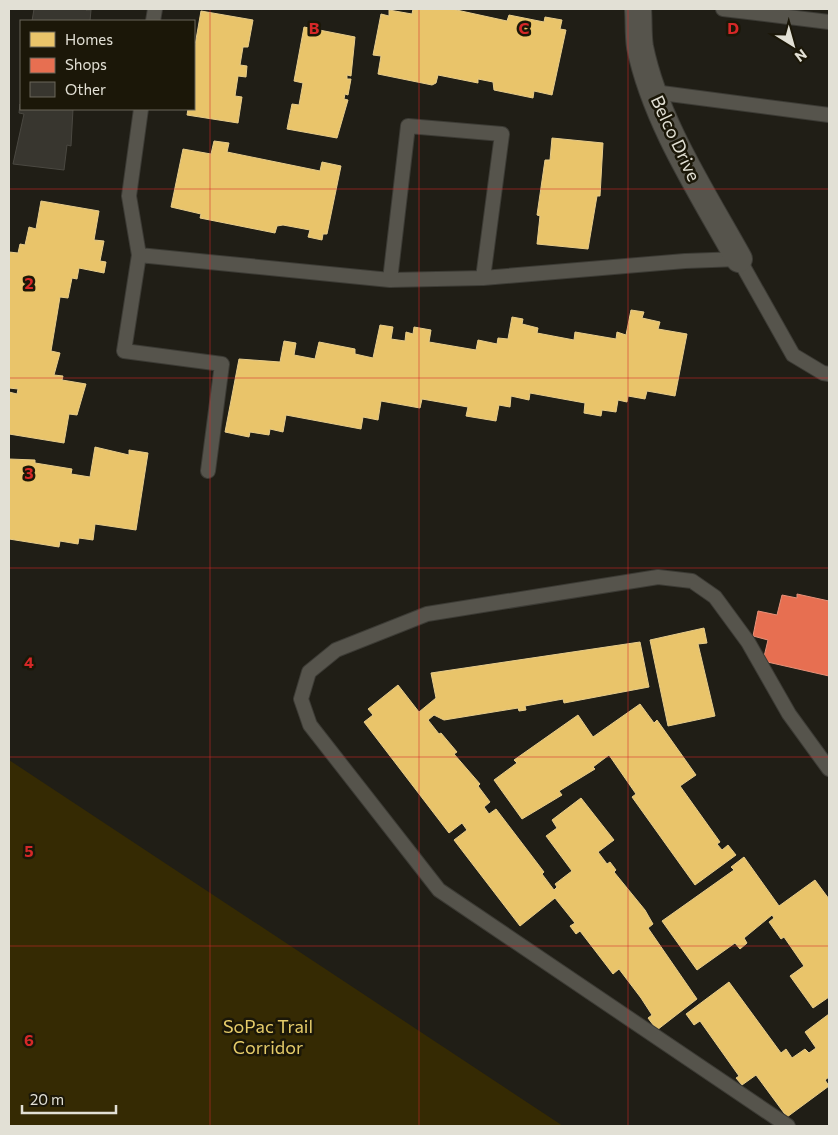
<svg xmlns="http://www.w3.org/2000/svg" width="838" height="1135" viewBox="0 0 838 1135" font-family="Commissioner,sans-serif">
  <style>
    .green { fill: #352a03 }
    .homes { fill: #e9c46a; stroke: #e7cc8a }
    .shops { fill: #e76f51; stroke: #e69179 }
    .building { fill: #38362f; stroke: #4a4841 }
    .lines { fill: none; stroke-linecap: round; stroke-linejoin: round }
    .lane-casing { stroke: #3c3b35; stroke-width: 16 }
    .street-casing { stroke: #3c3b35; stroke-width: 28 }
    .lane { stroke: #56544c; stroke-width: 14 }
    .street { stroke: #56544c; stroke-width: 26 }
    .grid { fill: none; stroke: #d62828; stroke-width: 1; stroke-opacity: 0.55 }
    .labels { text-anchor: middle; dominant-baseline: central; stroke-width: 5; stroke-linejoin: round; paint-order: stroke }
    .street-label { font-size: 18px; fill: #e2e0d5; stroke: #1b1708 }
    .park-label { font-size: 18px; fill: #e6cc6a; stroke: #1b1708 }
    .grid-label { font-size: 16px; text-anchor: middle; font-weight: bold; fill: #d62828; stroke: #1b1708; stroke-width: 5; stroke-linejoin: round; paint-order: stroke }
  </style>
  <rect width="100%" height="100%" fill="#201e16"/>
  <path class="green" d="M 9,760 L 563,1126 L 9,1126 Z"/>
  <path class="homes" d="M 413,9 L 452,9 L 507,21 L 509,15 L 544,22 L 545,17 L 562,20 L 560,29 L 566,30 L 552,95 L 534,91 L 533,98 L 494,90 L 493,82 L 478,79 L 478,83 L 438,75 L 436,83 L 432,85 L 378,74 L 381,56 L 373,55 L 381,14 L 389,16 L 389,10 L 412,14 Z
    M 201,11 L 253,20 L 248,47 L 243,47 L 240,65 L 247,66 L 246,77 L 238,76 L 235,96 L 242,97 L 238,123 L 187,115 L 188,109 L 194,109 L 194,51 Z
    M 304,27 L 355,37 L 351,76 L 347,75 L 347,79 L 351,79 L 348,95 L 345,94 L 344,99 L 348,100 L 337,138 L 287,129 L 292,104 L 299,105 L 303,83 L 294,81 Z
    M 552,138 L 603,143 L 600,196 L 597,196 L 588,249 L 537,244 L 540,216 L 537,215 L 545,160 L 550,160 Z
    M 214,141 L 229,143 L 227,152 L 320,171 L 322,162 L 341,166 L 327,234 L 323,234 L 322,240 L 308,237 L 310,230 L 283,225 L 277,226 L 275,233 L 200,218 L 201,214 L 171,207 L 183,149 L 211,154 Z
    M 41,201 L 99,211 L 94,240 L 104,241 L 100,261 L 106,262 L 104,273 L 79,268 L 77,279 L 72,278 L 68,298 L 60,297 L 51,351 L 60,353 L 54,375 L 63,376 L 62,380 L 86,384 L 77,415 L 69,414 L 64,443 L 9,434 L 9,392 L 17,394 L 18,389 L 9,388 L 9,252 L 18,253 L 20,244 L 25,245 L 29,227 L 36,229 Z
    M 631,310 L 644,312 L 642,318 L 660,322 L 658,329 L 687,334 L 675,396 L 647,391 L 645,399 L 628,396 L 627,402 L 618,400 L 616,412 L 602,410 L 601,416 L 584,413 L 585,403 L 530,393 L 529,400 L 511,396 L 510,407 L 499,405 L 496,421 L 466,416 L 468,407 L 422,399 L 420,408 L 381,401 L 378,420 L 363,417 L 361,429 L 286,415 L 283,432 L 270,429 L 269,435 L 250,432 L 249,437 L 225,432 L 239,359 L 280,362 L 284,341 L 296,343 L 294,355 L 315,359 L 319,342 L 355,349 L 355,354 L 373,358 L 380,325 L 393,327 L 391,339 L 405,341 L 406,332 L 413,334 L 414,327 L 431,330 L 429,342 L 476,350 L 478,340 L 497,344 L 498,338 L 508,339 L 512,317 L 523,319 L 522,324 L 538,328 L 537,333 L 574,340 L 575,332 L 616,339 L 617,332 L 626,335 Z
    M 95,447 L 129,455 L 129,450 L 148,453 L 136,530 L 95,524 L 93,540 L 79,538 L 78,544 L 60,541 L 59,547 L 9,539 L 9,459 L 35,460 L 35,463 L 72,469 L 71,474 L 90,477 Z
    M 704,628 L 707,643 L 698,644 L 715,716 L 668,726 L 650,640 Z
    M 640,642 L 649,687 L 564,703 L 563,699 L 525,706 L 526,710 L 519,711 L 518,708 L 444,720 L 434,715 L 428,720 L 439,734 L 441,733 L 457,752 L 454,754 L 480,784 L 478,786 L 490,802 L 484,807 L 489,814 L 496,809 L 544,872 L 542,874 L 554,890 L 557,887 L 555,884 L 572,871 L 546,836 L 557,828 L 552,820 L 581,798 L 614,840 L 598,852 L 607,864 L 610,862 L 616,870 L 614,872 L 645,910 L 653,924 L 648,928 L 697,999 L 657,1030 L 648,1018 L 652,1015 L 641,998 L 619,969 L 613,974 L 580,931 L 576,934 L 570,926 L 575,923 L 555,898 L 520,926 L 454,840 L 467,830 L 462,823 L 449,833 L 364,722 L 373,715 L 368,709 L 398,685 L 419,712 L 436,698 L 431,673 Z
    M 640,704 L 654,723 L 657,720 L 696,775 L 680,786 L 720,842 L 717,844 L 722,850 L 728,845 L 736,855 L 695,885 L 632,797 L 636,794 L 609,755 L 593,767 L 595,769 L 559,791 L 562,795 L 522,819 L 494,780 L 517,763 L 514,760 L 578,715 L 593,737 Z
    M 744,857 L 779,906 L 815,880 L 829,899 L 829,997 L 813,1008 L 790,976 L 804,966 L 784,937 L 781,939 L 769,922 L 774,918 L 772,915 L 744,938 L 747,943 L 740,949 L 735,943 L 697,970 L 662,921 L 734,870 L 731,867 Z
    M 729,982 L 781,1053 L 786,1049 L 792,1058 L 805,1049 L 809,1053 L 816,1048 L 805,1032 L 829,1014 L 829,1077 L 825,1080 L 829,1086 L 787,1117 L 756,1075 L 742,1085 L 736,1078 L 739,1076 L 700,1021 L 694,1025 L 686,1014 Z"/>
  <path class="shops" d="M 797,594 L 829,601 L 829,676 L 763,661 L 768,640 L 753,636 L 758,611 L 777,615 L 782,595 L 797,598 Z"/>
  <path class="building" d="M 34,9 L 88,9 L 86,10 L 91,10 L 90,21 L 32,21 Z
    M 20,104 L 21,109 L 73,109 L 71,146 L 67,145 L 64,170 L 13,164 L 24,114 L 19,113 Z"/>
  <g class="lines">
    <defs>
      <path id="lane" d="M 723,9 L 829,22
        M 153,21 L 155,9
        M 654,92 L 829,115
        M 141,109 L 129,196 L 139,255 L 390,280 L 483,278 L 685,261 L 739,259 L 793,355 L 823,373 L 829,374
        M 139,255 L 124,351 L 222,364 L 208,471
        M 390,280 L 408,126 L 502,134 L 483,278
        M 788,1126 L 439,890 L 310,725 L 301,699 L 309,672 L 336,650 L 427,614 L 658,577 L 692,581 L 715,597 L 748,642 L 789,714 L 829,769"/>
      <path id="street" d="M 638,9 C 639,21 638,35 640,47 C 655,121 703,194 739,259"/>
    </defs>
    <use href="#lane" class="lane-casing"/>
    <use href="#street" class="street-casing"/>
    <use href="#lane" class="lane"/>
    <use href="#street" class="street"/>
  </g>
  <path class="grid" d="M 210,9 L 210,1126M 419,9 L 419,1126M 628,9 L 628,1126M 9,189 L 829,189M 9,378 L 829,378M 9,568 L 829,568M 9,757 L 829,757M 9,946 L 829,946"/>
  <g class="labels">
    <g class="street-label">
      <text transform="translate(676 138) rotate(65)">Belco Drive</text>
    </g>
    <g class="park-label">
      <text x="268" y="1026">SoPac Trail<tspan x="268" dy="21">Corridor</tspan></text>
    </g>
  </g>
  <g class="grid-label">
    <text x="314" y="34">B</text>
    <text x="524" y="34">C</text>
    <text x="733" y="34">D</text>
    <text x="29" y="289">2</text>
    <text x="29" y="479">3</text>
    <text x="29" y="668">4</text>
    <text x="29" y="857">5</text>
    <text x="29" y="1046">6</text>
  </g>
  <rect width="838" height="1135" fill="none" stroke="#e2e0d5" stroke-width="20"/>
  <rect x="20" y="20" width="175" height="90" fill="#1b1708" stroke="#6b675a"/>
  <rect x="30" y="32" width="25" height="15" fill="#e9c46a" stroke="#6b675a"/>
  <text x="65" y="45" font-size="15" fill="#e2e0d5">Homes</text>
  <rect x="30" y="58" width="25" height="15" fill="#e76f51" stroke="#6b675a"/>
  <text x="65" y="70" font-size="15" fill="#e2e0d5">Shops</text>
  <rect x="30" y="82" width="25" height="15" fill="#38362f" stroke="#6b675a"/>
  <text x="65" y="95" font-size="15" fill="#e2e0d5">Other</text>
  <g transform="translate(793 45) rotate(143)" stroke="#1b1708" stroke-width="4" paint-order="stroke">
  <path d="M0-4L9 19L0 12L-9 19Z" fill="#e2e0d5"/>
  <text y="-8" font-size="14" font-weight="bold" text-anchor="middle" fill="#e2e0d5">N</text>
  </g>
  <path d="M22 1105v8h94v-8" fill="none" stroke="#e2e0d5" stroke-width="2.5"/>
  <text x="30" y="1105" font-size="15" fill="#e2e0d5" stroke="#1b1708" stroke-width="4" paint-order="stroke">20 m</text>
</svg>
